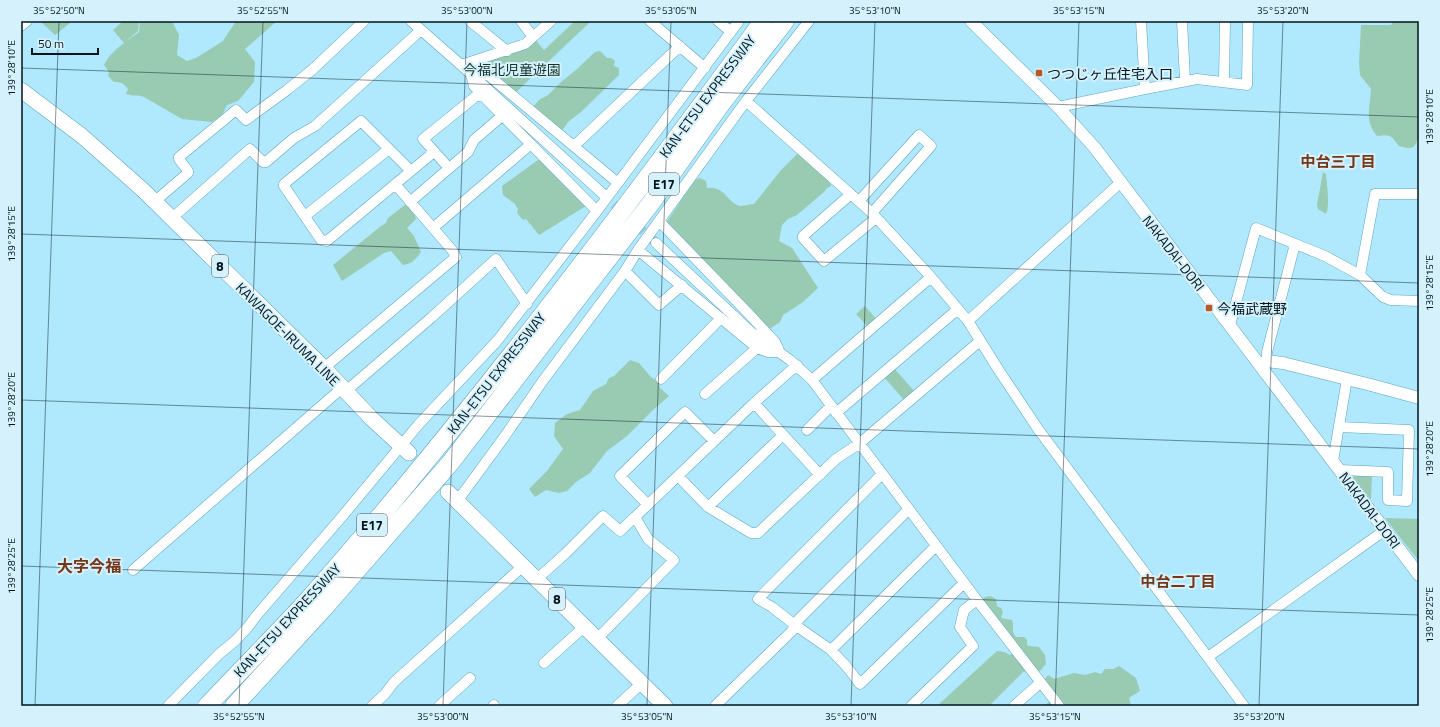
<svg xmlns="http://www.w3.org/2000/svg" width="1440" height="727" viewBox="0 0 1440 727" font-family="'Titillium Web','Noto Sans JP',sans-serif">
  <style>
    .green { fill: #98cbb2 }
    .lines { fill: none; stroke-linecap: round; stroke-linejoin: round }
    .minor-tunnel { stroke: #96c8dc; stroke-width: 10; stroke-dasharray: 10 5; stroke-linecap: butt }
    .minor-casing { stroke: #5ea5bf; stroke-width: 11 }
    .tertiary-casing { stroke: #5ea5bf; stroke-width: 13 }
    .primary-casing { stroke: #5ea5bf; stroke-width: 16 }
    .motorway-casing { stroke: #5ea5bf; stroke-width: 19 }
    .minor { stroke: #fff; stroke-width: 10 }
    .tertiary { stroke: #fff; stroke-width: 12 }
    .primary { stroke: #fff; stroke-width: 15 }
    .motorway { stroke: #fff; stroke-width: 18 }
    .ticks { fill: none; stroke: #01141c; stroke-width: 1; stroke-opacity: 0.45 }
    .poi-dot { fill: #bc5726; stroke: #d5f1fb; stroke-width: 1.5 }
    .labels { text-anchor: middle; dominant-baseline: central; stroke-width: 4; stroke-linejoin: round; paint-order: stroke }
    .shield { fill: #d5f1fb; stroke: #41565f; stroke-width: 1 }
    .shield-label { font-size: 13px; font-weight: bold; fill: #01141c }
    .park-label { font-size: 14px; fill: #153528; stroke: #d5f1fb }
    .poi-label { font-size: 14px; fill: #01141c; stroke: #d5f1fb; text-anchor: start }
    .street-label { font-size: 14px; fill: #01141c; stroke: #d5f1fb }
    .neighbourhood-label { font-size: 15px; font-weight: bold; fill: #763618; stroke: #d5f1fb }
    .quarter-label { font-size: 16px; font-weight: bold; fill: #763618; stroke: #d5f1fb }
    .neatline { fill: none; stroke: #01141c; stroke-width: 1.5 }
    .ticks-label { font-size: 10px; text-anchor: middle; fill: #01141c }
  </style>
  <rect width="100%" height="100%" fill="#b0e8fe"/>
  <path class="green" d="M 40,21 L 68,21 L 70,23 L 55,35 Z
    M 123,21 L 139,21 L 138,31 L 125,42 L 139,32 L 140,21 L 172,21 L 179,35 L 177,55 L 187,61 L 196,58 L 223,41 L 236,21 L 277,21 L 245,49 L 255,62 L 254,82 L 238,101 L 227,105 L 222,115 L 212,122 L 182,119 L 144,97 C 138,94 133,97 126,94 L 128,89 C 123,83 122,82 114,82 L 108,76 L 109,72 L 104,65 C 109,55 115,50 124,43 L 113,30 Z
    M 575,21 L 587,21 L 589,23 L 513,95 L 488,75 L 471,73 L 462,65 L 534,38 L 544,50 Z
    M 1394,21 L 1419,21 L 1419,135 C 1415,149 1413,150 1399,146 C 1391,135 1390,134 1377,136 C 1364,120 1370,108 1371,89 L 1360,75 L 1359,63 L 1361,25 L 1391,25 Z
    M 600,51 L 607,58 L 611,58 L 615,61 L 614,66 L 619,68 L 619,75 L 581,112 L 568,122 L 564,128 L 561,131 L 533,107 L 539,100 L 548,95 L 560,83 L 577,69 L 595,52 Z
    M 798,153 L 830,180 L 831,186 L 827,188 L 824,192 L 797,215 L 788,219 L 782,225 L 779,241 L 792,248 L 818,288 L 803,302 L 783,315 L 780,322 L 768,330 L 666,223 L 695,180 L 700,178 L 706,181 L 707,188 C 725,185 727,203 740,206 C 744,206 750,204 754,204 L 781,170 Z
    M 538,160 L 542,162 L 586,206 L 539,235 L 526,219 L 523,220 L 517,213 L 518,209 L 515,204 L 503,195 L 502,186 Z
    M 1323,172 L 1326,174 C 1327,184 1330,207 1326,214 L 1318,209 L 1317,205 Z
    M 406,204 L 414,213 L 416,219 L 407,228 L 414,236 L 421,252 C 416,259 412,264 403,265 L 391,251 L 384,253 L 342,281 L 333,265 L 381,226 L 386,223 L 388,218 Z
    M 865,306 L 877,320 L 868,327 L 856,314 Z
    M 630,360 L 639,363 L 651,377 L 658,382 L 660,388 L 669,396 L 653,410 L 627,436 L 607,451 L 590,473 L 576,482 L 567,491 L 559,493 L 546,490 L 535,497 L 529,489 L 547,471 L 563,449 L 554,436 L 555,423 L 567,414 L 580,410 L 593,391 L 606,384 L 609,378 L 614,376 Z
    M 893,367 L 915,392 L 905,401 L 883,376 Z
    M 1355,475 L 1372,476 L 1371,500 L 1353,477 Z
    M 1385,518 L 1419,519 L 1419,560 L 1418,560 Z
    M 990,596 L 996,599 L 997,606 L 1001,608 L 1003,612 L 1001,618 L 1012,620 L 1013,623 L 1013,632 L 1016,637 L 1024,637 L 1027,640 L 1027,645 L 1029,646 L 1039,647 L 1045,655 L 1046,664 L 1038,673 L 1028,670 L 1023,672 L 989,706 L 937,706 L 997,651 L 1004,652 L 1010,655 L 1013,653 L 980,601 L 985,597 Z
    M 1119,666 L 1136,678 L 1140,691 L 1129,698 L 1131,705 L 1130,706 L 1044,706 L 1050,701 L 1042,683 L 1048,675 L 1054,679 L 1074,673 L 1085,675 L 1095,672 L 1101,674 L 1105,669 L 1113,669 Z"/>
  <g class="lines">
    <path class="minor-tunnel" d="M 603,194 L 655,242"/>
    <defs>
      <path id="minor" d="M 411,21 L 461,65 L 603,194
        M 470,21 L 507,51
        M 521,21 L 533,37
        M 650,21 L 705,68
        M 718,21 L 731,32
        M 1182,21 L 1185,80
        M 21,26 L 27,21
        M 461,65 L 525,44 L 551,21
        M 1224,81 L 1225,21
        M 1145,89 L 1197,79 L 1247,85 L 1248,21
        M 746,101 L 872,213 L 931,277 L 968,321 L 998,369 L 1038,429 L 1244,706
        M 1058,107 L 1145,89 L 1141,21
        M 361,121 L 411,171 L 327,241 L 321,240 L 284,186 L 284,184 Z
        M 574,146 L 680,46
        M 449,168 L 423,139 L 475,97 L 482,95
        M 411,171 L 434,152
        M 395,184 L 433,228
        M 851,194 L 803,236 L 803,238 L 823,260 L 824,261 L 876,218
        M 1419,194 L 1375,194 L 1360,275 L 1383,297 L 1391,300 L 1419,301
        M 859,201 L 919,135 L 931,146 L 872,213
        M 154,202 L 188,173 L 188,171 L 179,159 L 179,157 L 236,110 L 246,120 L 287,90 L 312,70 L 364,21
        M 410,202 L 468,152 L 474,140 L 503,115
        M 597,211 L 482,95 L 474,86 L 471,74 L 488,75 L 618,183
        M 305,216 L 389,149
        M 171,219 L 250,149 L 263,162 L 266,162 L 294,138 L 315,126 L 421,30
        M 659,221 L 748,313 L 775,342 L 778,348
        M 656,243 L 751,332 L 790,360 L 812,380 L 977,600 L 1059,706
        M 638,250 L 757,348 L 768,352 L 780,352
        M 625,271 L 659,305 L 682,285
        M 968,321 L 1120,183
        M 1230,325 L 1256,228 L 1325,256 L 1360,275
        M 1267,361 L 1267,352 L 1295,244
        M 324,368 L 456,257 L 452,250 L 433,228 L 531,144
        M 661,379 L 721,318
        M 812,380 L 931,277
        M 346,391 L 432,317 L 496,259 L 527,304
        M 705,394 L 757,348
        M 754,403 L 820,475
        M 836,413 L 958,309
        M 1339,427 L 1409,430 L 1407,501 L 1388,500 L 1388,472 L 1340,470
        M 807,430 L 831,406
        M 1333,461 L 1347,379
        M 678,476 L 708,507 L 751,533 L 758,533 L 836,459 L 860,443 L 980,341
        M 456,500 L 461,496 L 505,436 L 542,382 L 625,271 L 638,250 L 746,101 L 809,21
        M 648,505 L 620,476 L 685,412 L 714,441
        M 708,507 L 783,435
        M 909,509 L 799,619 L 795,625 L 831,650 L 847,667 L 860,684 L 964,583
        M 133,570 L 342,388
        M 537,579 L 565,554 L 603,516 L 620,531 L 635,517
        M 597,639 L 674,560 L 648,539 L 635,517 L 754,403 L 797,365
        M 831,650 L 936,546
        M 1208,657 L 1385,530
        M 544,663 L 585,626
        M 168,706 L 219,654 L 235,641 L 248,627 L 257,615 L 340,519 L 419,424 L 497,341 L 597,211 L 739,21
        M 372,706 L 385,694 L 394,682 L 523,566
        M 439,706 L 470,678
        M 493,706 L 494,705
        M 617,706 L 642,683
        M 715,706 L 792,631 L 795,625 L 772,607 L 758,599 L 882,474
        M 911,706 L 973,646 L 960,627 L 964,610 L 977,600
        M 1014,706 L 1040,683"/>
      <path id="tertiary" d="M 971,21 L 1058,107 L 1095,148 L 1419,575
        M 1260,365 L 1267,361 L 1283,363 L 1371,385 L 1419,398"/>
      <path id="primary" d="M 21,90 L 82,136 L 144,191 L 324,368 L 371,418 L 409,453
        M 448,492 L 665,706"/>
      <path id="motorway" d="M 207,706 C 240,671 275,636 308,600 C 470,416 618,219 763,21
        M 234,706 L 323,609 L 451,462 L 651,203 L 718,108 L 785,21"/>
    </defs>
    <use href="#minor" class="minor-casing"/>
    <use href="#tertiary" class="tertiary-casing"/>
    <use href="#primary" class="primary-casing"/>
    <use href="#motorway" class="motorway-casing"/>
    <use href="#minor" class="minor"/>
    <use href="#tertiary" class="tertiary"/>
    <use href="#primary" class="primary"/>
    <use href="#motorway" class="motorway"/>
  </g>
  <path class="ticks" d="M 21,68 L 1419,117M 21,234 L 1419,283M 21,400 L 1419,449M 21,566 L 1419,615M 35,706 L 59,21M 239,706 L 263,21M 443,706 L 467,21M 647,706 L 671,21M 851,706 L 875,21M 1055,706 L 1079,21M 1259,706 L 1283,21"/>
  <g class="poi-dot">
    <rect x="1035" y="69" width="8" height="8" rx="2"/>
    <rect x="1205" y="304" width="8" height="8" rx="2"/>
  </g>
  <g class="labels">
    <g class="shield">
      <rect x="649" y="173" width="30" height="22" rx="3"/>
      <rect x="212" y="255" width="16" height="22" rx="3"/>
      <rect x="357" y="514" width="30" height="22" rx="3"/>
      <rect x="549" y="588" width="16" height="22" rx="3"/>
    </g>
    <g class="shield-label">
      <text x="664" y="184">E17</text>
      <text x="220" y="266">8</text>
      <text x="372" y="525">E17</text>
      <text x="557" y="599">8</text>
    </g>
    <g class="park-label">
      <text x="512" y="69">今福北児童遊園</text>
    </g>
    <g class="poi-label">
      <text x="1047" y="73">つつじヶ丘住宅入口</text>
      <text x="1217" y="308">今福武蔵野</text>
    </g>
    <g class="street-label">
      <text transform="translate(707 96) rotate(-53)">KAN-ETSU EXPRESSWAY</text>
      <text transform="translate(1174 253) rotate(52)">NAKADAI-DORI</text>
      <text transform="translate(288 334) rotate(45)">KAWAGOE-IRUMA LINE</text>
      <text transform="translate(496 373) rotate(-52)">KAN-ETSU EXPRESSWAY</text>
      <text transform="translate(1370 510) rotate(53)">NAKADAI-DORI</text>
      <text transform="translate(287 620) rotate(-47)">KAN-ETSU EXPRESSWAY</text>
    </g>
    <g class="neighbourhood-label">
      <text x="1338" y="161">中台三丁目</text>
      <text x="1178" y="581">中台二丁目</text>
    </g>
    <g class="quarter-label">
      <text x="89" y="566">大字今福</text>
    </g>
  </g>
  <rect width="1440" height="727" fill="none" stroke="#d5f1fb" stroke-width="44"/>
  <path d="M32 48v6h66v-6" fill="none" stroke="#01141c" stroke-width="2"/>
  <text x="38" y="48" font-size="12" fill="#01141c" stroke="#d5f1fb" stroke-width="3" paint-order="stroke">50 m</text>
  <rect x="22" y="22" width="1396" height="683" class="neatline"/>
  <g class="ticks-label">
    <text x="59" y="14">35°52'50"N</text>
    <text x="263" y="14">35°52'55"N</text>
    <text x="467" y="14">35°53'00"N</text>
    <text x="671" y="14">35°53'05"N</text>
    <text x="875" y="14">35°53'10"N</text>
    <text x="1079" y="14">35°53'15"N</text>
    <text x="1283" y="14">35°53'20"N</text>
    <text transform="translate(11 68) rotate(-90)" y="4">139°28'10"E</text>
    <text transform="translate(1429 117) rotate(-90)" y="4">139°28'10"E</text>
    <text transform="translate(11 234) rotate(-90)" y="4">139°28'15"E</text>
    <text transform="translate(1429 283) rotate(-90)" y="4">139°28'15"E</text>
    <text transform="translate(11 400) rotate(-90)" y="4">139°28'20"E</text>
    <text transform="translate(1429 449) rotate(-90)" y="4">139°28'20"E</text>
    <text transform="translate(11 566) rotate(-90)" y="4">139°28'25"E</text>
    <text transform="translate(1429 615) rotate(-90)" y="4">139°28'25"E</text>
    <text x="239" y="720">35°52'55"N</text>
    <text x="443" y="720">35°53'00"N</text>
    <text x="647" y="720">35°53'05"N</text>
    <text x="851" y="720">35°53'10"N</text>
    <text x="1055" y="720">35°53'15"N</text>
    <text x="1259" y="720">35°53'20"N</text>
  </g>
</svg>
